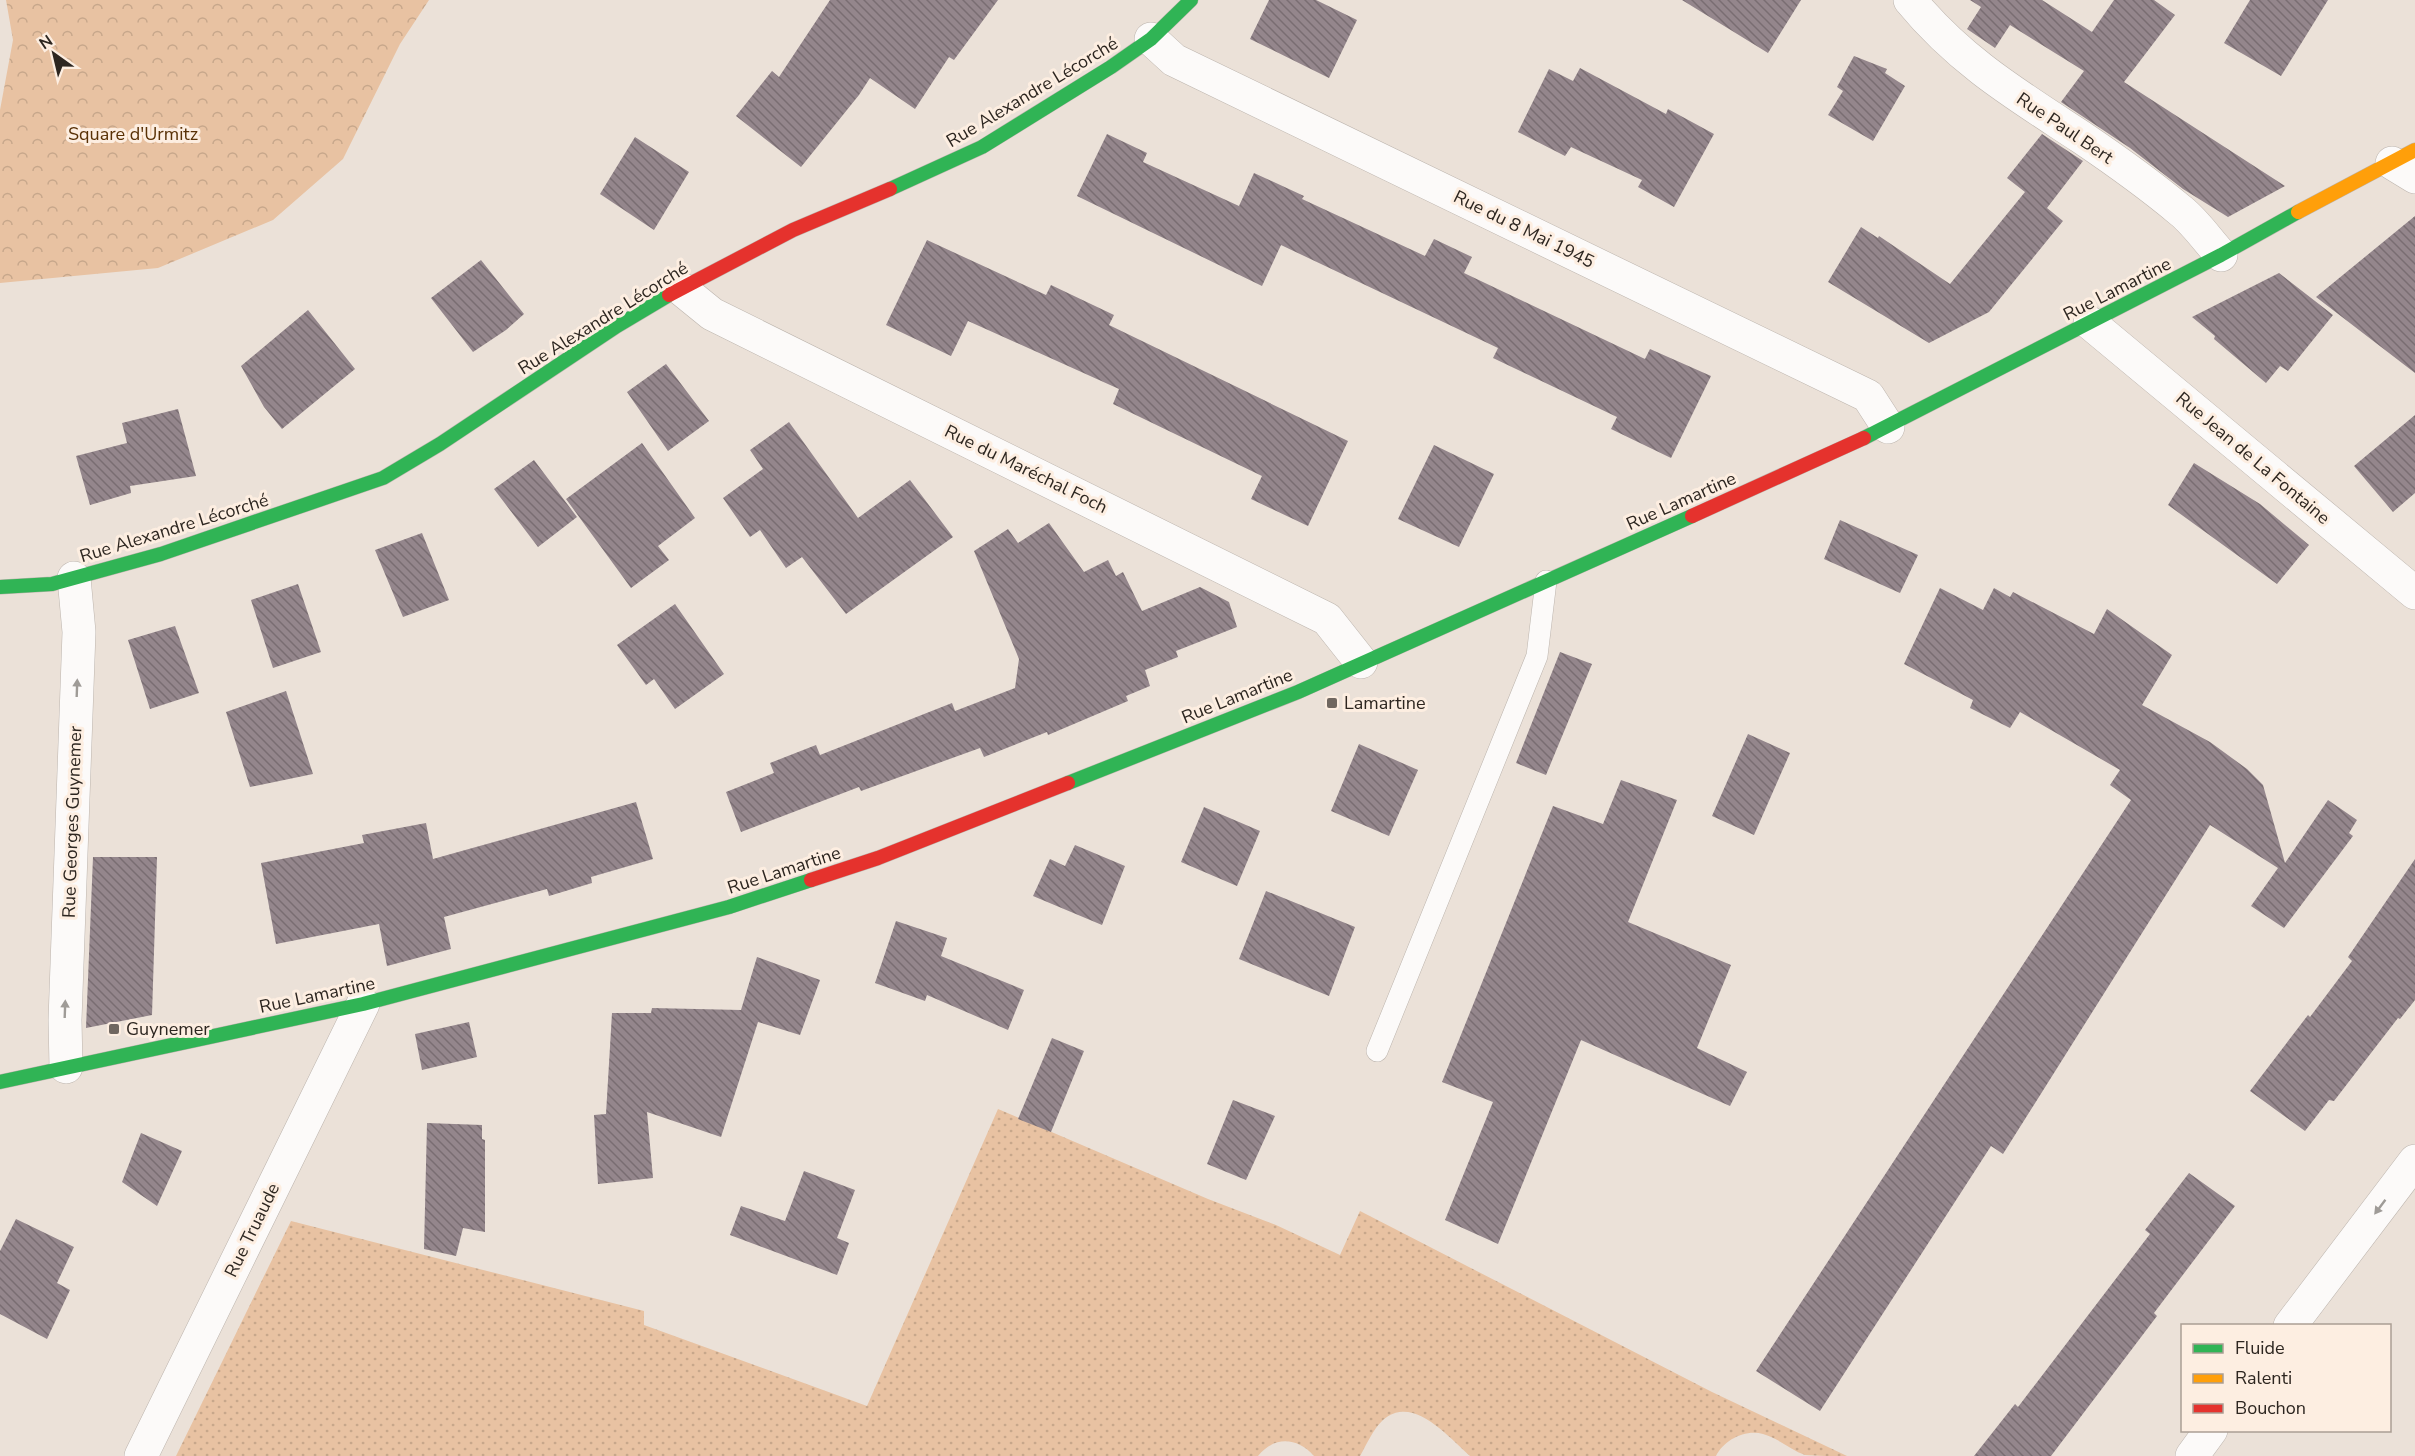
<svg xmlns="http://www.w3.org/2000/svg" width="2415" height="1456" viewBox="0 0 2415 1456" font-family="'Nunito Sans',sans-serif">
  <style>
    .grass { fill: url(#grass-dots) }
    .park { fill: url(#park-crowns) }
    .building { fill: url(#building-back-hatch) }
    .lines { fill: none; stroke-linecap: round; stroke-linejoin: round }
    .lane-casing { stroke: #bcb4ad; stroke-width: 22 }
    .street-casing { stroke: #bcb4ad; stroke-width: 34 }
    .fast-casing { stroke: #bcb4ad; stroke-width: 15 }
    .slow-casing { stroke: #bcb4ad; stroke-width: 15 }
    .jam-casing { stroke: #bcb4ad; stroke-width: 15 }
    .lane { stroke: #fcfaf9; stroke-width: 21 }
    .street { stroke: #fcfaf9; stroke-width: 33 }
    .fast { stroke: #30b455; stroke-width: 14 }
    .slow { stroke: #ff9f0a; stroke-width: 14 }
    .jam { stroke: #e5322d; stroke-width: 14 }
    .oneway { fill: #9f9b97 }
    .poi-dot { fill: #706760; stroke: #fdeee1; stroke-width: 2 }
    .labels { text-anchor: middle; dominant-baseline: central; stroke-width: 6; stroke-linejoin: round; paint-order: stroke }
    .street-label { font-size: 18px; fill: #2d2620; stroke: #fdeee1 }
    .park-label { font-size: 18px; fill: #593106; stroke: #fdeee1 }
    .poi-label { font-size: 18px; fill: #2d2620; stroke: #fdeee1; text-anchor: start }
  </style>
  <defs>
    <pattern id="grass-dots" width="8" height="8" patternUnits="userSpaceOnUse" patternTransform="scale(1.5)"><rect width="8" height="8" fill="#e8c2a2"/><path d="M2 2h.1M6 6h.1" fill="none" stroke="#c7a78b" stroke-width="1.8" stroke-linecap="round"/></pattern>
    <pattern id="park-crowns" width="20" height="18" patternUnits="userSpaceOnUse" patternTransform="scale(1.5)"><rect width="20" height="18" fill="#e8c2a2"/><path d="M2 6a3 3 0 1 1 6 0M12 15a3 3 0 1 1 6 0" fill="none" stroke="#c7a78b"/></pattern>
    <pattern id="building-back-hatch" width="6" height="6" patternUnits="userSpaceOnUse" patternTransform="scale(1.5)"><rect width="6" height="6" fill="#94868c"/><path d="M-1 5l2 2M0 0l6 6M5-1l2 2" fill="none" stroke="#796d72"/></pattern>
  </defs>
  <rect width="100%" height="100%" fill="#ebe1d8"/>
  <path class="grass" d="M 998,1109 L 1208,1199 L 1276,1225 L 1340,1255 L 1360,1211 L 1712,1392 L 1847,1456 C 1835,1456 1817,1456 1805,1455 C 1791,1450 1778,1438 1763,1434 C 1745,1429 1724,1440 1716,1456 L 1470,1456 C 1448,1437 1413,1394 1383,1420 C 1373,1429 1367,1444 1360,1456 L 1314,1456 C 1297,1437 1274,1436 1258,1456 L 176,1456 L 291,1221 L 644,1311 L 644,1325 L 867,1406 Z"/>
  <path class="park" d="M 6,0 L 429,0 L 400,44 L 343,159 L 273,220 L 158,268 L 0,283 L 0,110 L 13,40 Z"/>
  <path class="building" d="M 830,0 L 998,0 L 954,60 L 949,57 L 915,109 L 870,78 L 859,95 L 801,167 L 736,116 L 772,71 L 779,77 Z
    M 1269,0 L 1316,0 L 1357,20 L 1329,78 L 1250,39 Z
    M 1682,0 L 1801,0 L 1768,53 Z
    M 1970,0 L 2042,0 L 2092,32 L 2114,0 L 2154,0 L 2175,15 L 2124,82 L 2285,186 L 2228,217 L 2183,189 L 2130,148 L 2061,102 L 2084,71 L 2010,25 L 1995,48 L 1967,29 L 1981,7 Z
    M 2250,0 L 2328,0 L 2281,76 L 2224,43 Z
    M 1854,56 L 1887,69 L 1885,73 L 1905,86 L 1873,141 L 1828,115 L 1843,91 L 1837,87 Z
    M 1580,68 L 1666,114 L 1668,109 L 1714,134 L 1674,207 L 1638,187 L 1642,180 L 1571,147 L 1565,156 L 1518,132 L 1549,69 L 1573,81 Z
    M 1107,134 L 1147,153 L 1143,162 L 1239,206 L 1254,173 L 1304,196 L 1302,199 L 1425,256 L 1434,239 L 1472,257 L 1464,273 L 1645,359 L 1650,349 L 1711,376 L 1671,458 L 1611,429 L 1617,417 L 1493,358 L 1498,348 L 1281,245 L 1262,286 L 1077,196 Z
    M 2042,134 L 2083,161 L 2047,208 L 2063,221 L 1989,312 L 1929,343 L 1828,282 L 1861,227 L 1878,238 L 1879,236 L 1950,284 L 2025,192 L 2007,178 Z
    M 635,137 L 689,172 L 654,230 L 600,194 Z
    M 2415,216 L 2415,373 L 2316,297 Z
    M 927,240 L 1046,295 L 1051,285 L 1114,315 L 1109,325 L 1348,441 L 1308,526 L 1251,499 L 1262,476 L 1113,404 L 1119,389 L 968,321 L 951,356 L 886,325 Z
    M 481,260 L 524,314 L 506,330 L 473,352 L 431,298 Z
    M 2279,273 L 2333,315 L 2288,371 L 2280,366 L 2266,383 L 2214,339 L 2215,336 L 2192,317 Z
    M 308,310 L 355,369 L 282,429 L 264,407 L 241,366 Z
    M 666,364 L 709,421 L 668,451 L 627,392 Z
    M 178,409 L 196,476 L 130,486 L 131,493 L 90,505 L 76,456 L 127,443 L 122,423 Z
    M 2415,415 L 2415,493 L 2393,512 L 2354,466 Z
    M 789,422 L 858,518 L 910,480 L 953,537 L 846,614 L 802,557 L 786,568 L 760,530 L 750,537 L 723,498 L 763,469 L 750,450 Z
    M 642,443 L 695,518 L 658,546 L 669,560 L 631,588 L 566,499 Z
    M 1434,445 L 1494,474 L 1459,547 L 1398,519 Z
    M 534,460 L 577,517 L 538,547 L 494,489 Z
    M 2194,463 L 2260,504 L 2309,545 L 2277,584 L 2168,505 Z
    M 1840,520 L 1918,555 L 1900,593 L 1824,559 Z
    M 1049,523 L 1084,572 L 1108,560 L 1116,576 L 1123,572 L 1142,611 L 1200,587 L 1229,602 L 1237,627 L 1176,651 L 1178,657 L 1145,670 L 1150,686 L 1126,696 L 1128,701 L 1048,735 L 1047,732 L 984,757 L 980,748 L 861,791 L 859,787 L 741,832 L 726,792 L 774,773 L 770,763 L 816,745 L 820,755 L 952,703 L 955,711 L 1015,688 L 1019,659 L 974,551 L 1008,529 L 1018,543 Z
    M 422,533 L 449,600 L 403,617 L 375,550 Z
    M 298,584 L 321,652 L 273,668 L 251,600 Z
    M 1940,588 L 1983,610 L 1994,588 L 2010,597 L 2013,592 L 2094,634 L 2107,609 L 2172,655 L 2142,705 L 2210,742 L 2247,769 L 2263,785 L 2285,863 L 2328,800 L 2357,820 L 2349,833 L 2353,836 L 2284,928 L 2251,906 L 2278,868 L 2210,825 L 2003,1154 L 1991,1146 L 1820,1411 L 1756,1371 L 2131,800 L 2110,785 L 2120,770 L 2020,712 L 2010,728 L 1970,708 L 1973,700 L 1904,664 Z
    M 675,604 L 724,674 L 675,709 L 654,679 L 646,685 L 617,645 Z
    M 175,626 L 199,693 L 150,709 L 128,640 Z
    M 1560,652 L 1592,664 L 1546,775 L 1516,763 Z
    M 286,691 L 313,774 L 250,787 L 226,712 Z
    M 1748,734 L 1790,753 L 1754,835 L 1712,816 Z
    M 1359,744 L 1418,770 L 1389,836 L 1331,811 Z
    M 1621,780 L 1677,800 L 1628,922 L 1731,965 L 1697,1048 L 1747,1072 L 1730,1106 L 1581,1040 L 1498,1244 L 1445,1220 L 1493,1102 L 1442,1082 L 1553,806 L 1603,824 Z
    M 636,802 L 653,859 L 591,877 L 592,883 L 549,896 L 547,889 L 444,917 L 451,949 L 387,966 L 379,924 L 276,944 L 261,863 L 364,843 L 362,835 L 426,823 L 433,859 Z
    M 1204,807 L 1260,831 L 1237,886 L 1181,862 Z
    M 1075,845 L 1125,866 L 1102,925 L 1033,896 L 1050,859 L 1065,866 Z
    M 93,857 L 157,857 L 152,1015 L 86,1028 Z
    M 2415,859 L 2415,1000 L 2400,1019 L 2398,1018 L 2334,1101 L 2329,1100 L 2305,1131 L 2250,1091 L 2308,1015 L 2310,1017 L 2352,961 L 2348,957 Z
    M 1266,891 L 1355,927 L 1329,996 L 1239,959 Z
    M 896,921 L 947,938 L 941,956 L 1024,990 L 1008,1030 L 927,995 L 925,1001 L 875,983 Z
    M 757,957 L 820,980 L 800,1035 L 758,1022 L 721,1137 L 647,1112 L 653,1178 L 598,1184 L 594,1115 L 606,1114 L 612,1013 L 651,1013 L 652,1008 L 741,1010 Z
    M 469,1022 L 477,1057 L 422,1070 L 415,1034 Z
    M 1052,1038 L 1084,1051 L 1051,1132 L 1018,1119 Z
    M 1233,1100 L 1275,1116 L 1246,1180 L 1207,1164 Z
    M 427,1123 L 482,1125 L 482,1139 L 485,1140 L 485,1232 L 463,1228 L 456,1256 L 424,1249 Z
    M 141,1133 L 182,1151 L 157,1206 L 122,1182 Z
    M 804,1171 L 855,1190 L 837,1238 L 849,1243 L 837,1275 L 730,1235 L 741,1206 L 785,1221 Z
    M 2189,1173 L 2235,1206 L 2154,1313 L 2157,1316 L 2051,1456 L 1974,1456 L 2015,1404 L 2018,1407 L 2150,1234 L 2145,1230 Z
    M 16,1219 L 74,1247 L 57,1283 L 70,1290 L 47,1339 L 0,1314 L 0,1251 Z"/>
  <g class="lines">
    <defs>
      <path id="lane" d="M 1377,1051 L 1537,656 L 1546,581"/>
      <path id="street" d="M 1910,0 C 1960,61 2017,95 2081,137 C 2115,160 2150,185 2181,211 C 2196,223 2208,241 2221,255
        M 1151,39 L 1174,60 L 1868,396 L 1888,427
        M 2392,163 L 2415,177
        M 680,288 L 712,314 L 1327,619 L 1361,662
        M 2090,323 L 2415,593
        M 66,1067 L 65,1020 L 79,632 L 74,578
        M 2290,1326 L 2415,1161
        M 141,1456 L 363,1004
        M 2192,1456 L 2211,1430"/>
      <path id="fast" d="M 890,189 L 982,147 L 1111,67 L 1151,39 L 1191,0
        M 1864,438 L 2221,255 L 2298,212
        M 0,587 L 52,584 L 161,554 L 383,478 L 440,444 L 617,326 L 669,295
        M 1068,783 L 1298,692 L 1692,516
        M 0,1082 L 363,1004 L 729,907 L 811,880"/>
      <path id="slow" d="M 2298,212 L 2415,150"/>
      <path id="jam" d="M 669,295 L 793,230 L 890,189
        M 1692,516 L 1864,438
        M 811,880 L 878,858 L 1068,783"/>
    </defs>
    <use href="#lane" class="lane-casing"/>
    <use href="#street" class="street-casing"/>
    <use href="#fast" class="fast-casing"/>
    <use href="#slow" class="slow-casing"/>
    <use href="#jam" class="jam-casing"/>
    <use href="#lane" class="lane"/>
    <use href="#street" class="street"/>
    <use href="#fast" class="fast"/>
    <use href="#slow" class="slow"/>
    <use href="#jam" class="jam"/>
  </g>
  <defs><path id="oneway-solid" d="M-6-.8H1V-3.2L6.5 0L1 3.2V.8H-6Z" transform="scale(1.5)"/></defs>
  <g class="oneway">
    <use href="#oneway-solid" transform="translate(77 688) rotate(-88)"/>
    <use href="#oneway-solid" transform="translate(65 1009) rotate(-88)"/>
    <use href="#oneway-solid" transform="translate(2380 1207) rotate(127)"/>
  </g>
  <g class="poi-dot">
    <rect x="1326" y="697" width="12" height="12" rx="3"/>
    <rect x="108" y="1023" width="12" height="12" rx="3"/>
  </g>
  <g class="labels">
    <g class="street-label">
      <text transform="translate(1032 92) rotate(-31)">Rue Alexandre Lécorché</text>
      <text transform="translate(2065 128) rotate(34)">Rue Paul Bert</text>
      <text transform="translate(1524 229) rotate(26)">Rue du 8 Mai 1945</text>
      <text transform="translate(2117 289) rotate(-27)">Rue Lamartine</text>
      <text transform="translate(603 318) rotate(-32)">Rue Alexandre Lécorché</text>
      <text transform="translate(2253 458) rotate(40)">Rue Jean de La Fontaine</text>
      <text transform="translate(1026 469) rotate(26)">Rue du Maréchal Foch</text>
      <text transform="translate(1681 501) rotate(-24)">Rue Lamartine</text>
      <text transform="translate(174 528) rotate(-17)">Rue Alexandre Lécorché</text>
      <text transform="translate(1237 696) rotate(-22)">Rue Lamartine</text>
      <text transform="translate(72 822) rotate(-88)">Rue Georges Guynemer</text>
      <text transform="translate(784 870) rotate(-18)">Rue Lamartine</text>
      <text transform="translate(317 995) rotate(-12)">Rue Lamartine</text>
      <text transform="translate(252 1230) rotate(-64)">Rue Truaude</text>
    </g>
    <g class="park-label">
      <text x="133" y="134">Square d'Urmitz</text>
    </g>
    <g class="poi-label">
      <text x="1344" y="703">Lamartine</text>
      <text x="126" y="1029">Guynemer</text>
    </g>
  </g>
  <rect x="2181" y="1324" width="210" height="108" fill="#fdeee1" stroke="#aa9e94" stroke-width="1.5"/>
  <rect x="2193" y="1344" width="30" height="9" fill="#30b455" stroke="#aa9e94" stroke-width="1.5"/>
  <text x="2235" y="1354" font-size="18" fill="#2d2620">Fluide</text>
  <rect x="2193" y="1374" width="30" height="9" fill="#ff9f0a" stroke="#aa9e94" stroke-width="1.5"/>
  <text x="2235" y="1384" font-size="18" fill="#2d2620">Ralenti</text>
  <rect x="2193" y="1404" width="30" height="9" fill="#e5322d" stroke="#aa9e94" stroke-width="1.5"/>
  <text x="2235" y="1414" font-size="18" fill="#2d2620">Bouchon</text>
  <g transform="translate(54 54) rotate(326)" stroke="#fdeee1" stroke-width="4.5" paint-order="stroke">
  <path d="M0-4.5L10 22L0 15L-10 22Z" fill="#2d2620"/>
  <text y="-9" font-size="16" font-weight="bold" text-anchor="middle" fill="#2d2620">N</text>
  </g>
</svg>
